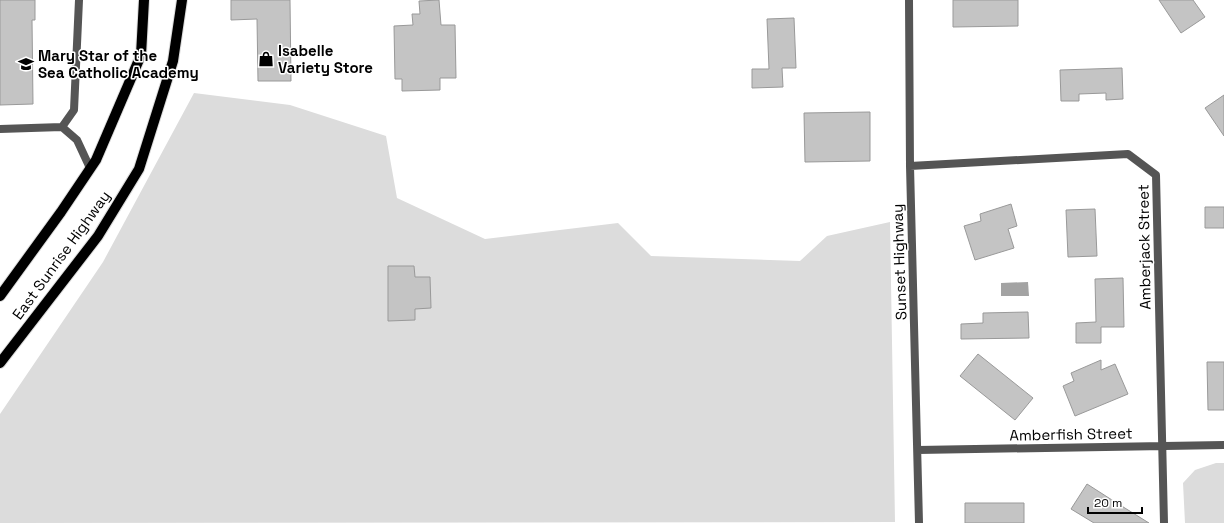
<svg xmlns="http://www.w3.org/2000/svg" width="1224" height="523" viewBox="0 0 1224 523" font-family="'Space Grotesk',sans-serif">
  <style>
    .green { fill: #dcdcdc }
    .water { fill: #a3a3a3 }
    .building { fill: #c4c4c4; stroke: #999 }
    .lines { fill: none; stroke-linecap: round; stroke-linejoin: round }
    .primary-casing { stroke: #dbdbdb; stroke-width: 12 }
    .service { stroke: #555; stroke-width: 8 }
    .minor { stroke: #555; stroke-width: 8 }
    .primary { stroke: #000; stroke-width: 10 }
    .labels { text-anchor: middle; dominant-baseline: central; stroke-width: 3; stroke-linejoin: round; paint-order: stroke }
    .poi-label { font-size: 15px; font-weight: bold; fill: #000; stroke: #fff; text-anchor: start }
    .street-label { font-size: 15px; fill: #000; stroke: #fff }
  </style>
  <rect width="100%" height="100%" fill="#fff"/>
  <path class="green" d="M 194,93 L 290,105 L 386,136 L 397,198 L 485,239 L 618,223 L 651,256 L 800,261 L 827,236 L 890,222 L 895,522 L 0,523 L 0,414 L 103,262 Z
    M 1216,463 L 1224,463 L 1224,523 L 1185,523 L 1183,483 L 1195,470 Z"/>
  <path class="water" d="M 1028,282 L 1029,296 L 1001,296 L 1001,283 Z"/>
  <path class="building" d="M 0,0 L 35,0 L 35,20 L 32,20 L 33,104 L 0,105 Z
    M 231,0 L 290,0 L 291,81 L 258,81 L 257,19 L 231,20 Z
    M 439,0 L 441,25 L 455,25 L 456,78 L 440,78 L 440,90 L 402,91 L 402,79 L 395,79 L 394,26 L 413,25 L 412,14 L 420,14 L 419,1 Z
    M 953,0 L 1018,0 L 1018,26 L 953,27 Z
    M 1159,0 L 1193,0 L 1205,17 L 1181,33 Z
    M 794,18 L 796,68 L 782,68 L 783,87 L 752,88 L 752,69 L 769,69 L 767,19 Z
    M 1122,68 L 1123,99 L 1106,100 L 1106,93 L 1079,94 L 1079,101 L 1061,101 L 1060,70 Z
    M 1224,95 L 1224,136 L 1205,108 Z
    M 870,112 L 870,161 L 805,162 L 804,113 Z
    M 1011,204 L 1017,226 L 1008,229 L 1014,248 L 975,260 L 964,226 L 981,221 L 980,214 Z
    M 1205,207 L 1224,207 L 1224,228 L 1205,228 Z
    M 1095,209 L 1097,256 L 1068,257 L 1066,210 Z
    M 388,266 L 414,266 L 415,277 L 430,277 L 431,308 L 415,309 L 415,320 L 388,321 Z
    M 1123,278 L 1124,327 L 1101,327 L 1101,343 L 1076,343 L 1076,323 L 1096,322 L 1095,279 Z
    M 1028,312 L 1029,338 L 961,339 L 961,324 L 983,323 L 983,313 Z
    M 978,354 L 1033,398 L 1015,420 L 960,376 Z
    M 1101,360 L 1101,370 L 1115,364 L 1128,394 L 1075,416 L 1063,386 L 1074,381 L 1071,373 Z
    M 1207,362 L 1224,362 L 1224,410 L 1208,410 Z
    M 1087,484 L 1112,500 L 1149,523 L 1094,523 L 1071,509 Z
    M 965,503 L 1024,503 L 1024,523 L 965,523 Z"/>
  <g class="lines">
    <defs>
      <path id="primary" d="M 0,296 L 61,212 L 96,160 L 141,55 L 144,0
        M 0,363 L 98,236 L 139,169 L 173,61 L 182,0"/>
    </defs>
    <use href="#primary" class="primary-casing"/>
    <path class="service" d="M 62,127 L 74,110 L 79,0
      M 0,129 L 62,127 L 77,140 L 90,168"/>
    <path class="minor" d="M 909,0 L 910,166 L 919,523
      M 910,166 L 1128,154 L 1156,175 L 1164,523
      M 918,450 L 1224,445"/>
    <use href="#primary" class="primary"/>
  </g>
  <defs>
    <symbol id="shop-bare" viewBox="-9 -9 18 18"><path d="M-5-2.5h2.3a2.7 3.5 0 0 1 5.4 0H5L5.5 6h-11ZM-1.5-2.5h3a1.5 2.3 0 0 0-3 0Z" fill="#000" stroke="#fff" stroke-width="2.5" paint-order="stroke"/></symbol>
    <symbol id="school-bare" viewBox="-9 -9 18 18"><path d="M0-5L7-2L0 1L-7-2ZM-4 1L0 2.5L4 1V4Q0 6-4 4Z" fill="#000" stroke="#fff" stroke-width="2.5" paint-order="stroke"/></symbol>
  </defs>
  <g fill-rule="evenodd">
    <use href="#shop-bare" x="255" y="48" width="22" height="22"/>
    <use href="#school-bare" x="15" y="53" width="22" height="22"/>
  </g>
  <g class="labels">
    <g class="poi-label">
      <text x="278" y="50">Isabelle<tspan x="278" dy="17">Variety Store</tspan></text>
      <text x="38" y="55">Mary Star of the<tspan x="38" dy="17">Sea Catholic Academy</tspan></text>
    </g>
    <g class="street-label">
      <text transform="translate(1144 247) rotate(-91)">Amberjack Street</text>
      <text transform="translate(61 255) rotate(-54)">East Sunrise Highway</text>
      <text transform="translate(899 262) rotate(-92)">Sunset Highway</text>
      <text transform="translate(1071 434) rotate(-1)">Amberfish Street</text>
    </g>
  </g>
  <path d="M1088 507v6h54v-6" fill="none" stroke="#000000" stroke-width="2"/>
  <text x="1094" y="507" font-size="12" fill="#000000" stroke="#ffffff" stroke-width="3" paint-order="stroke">20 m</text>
</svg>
